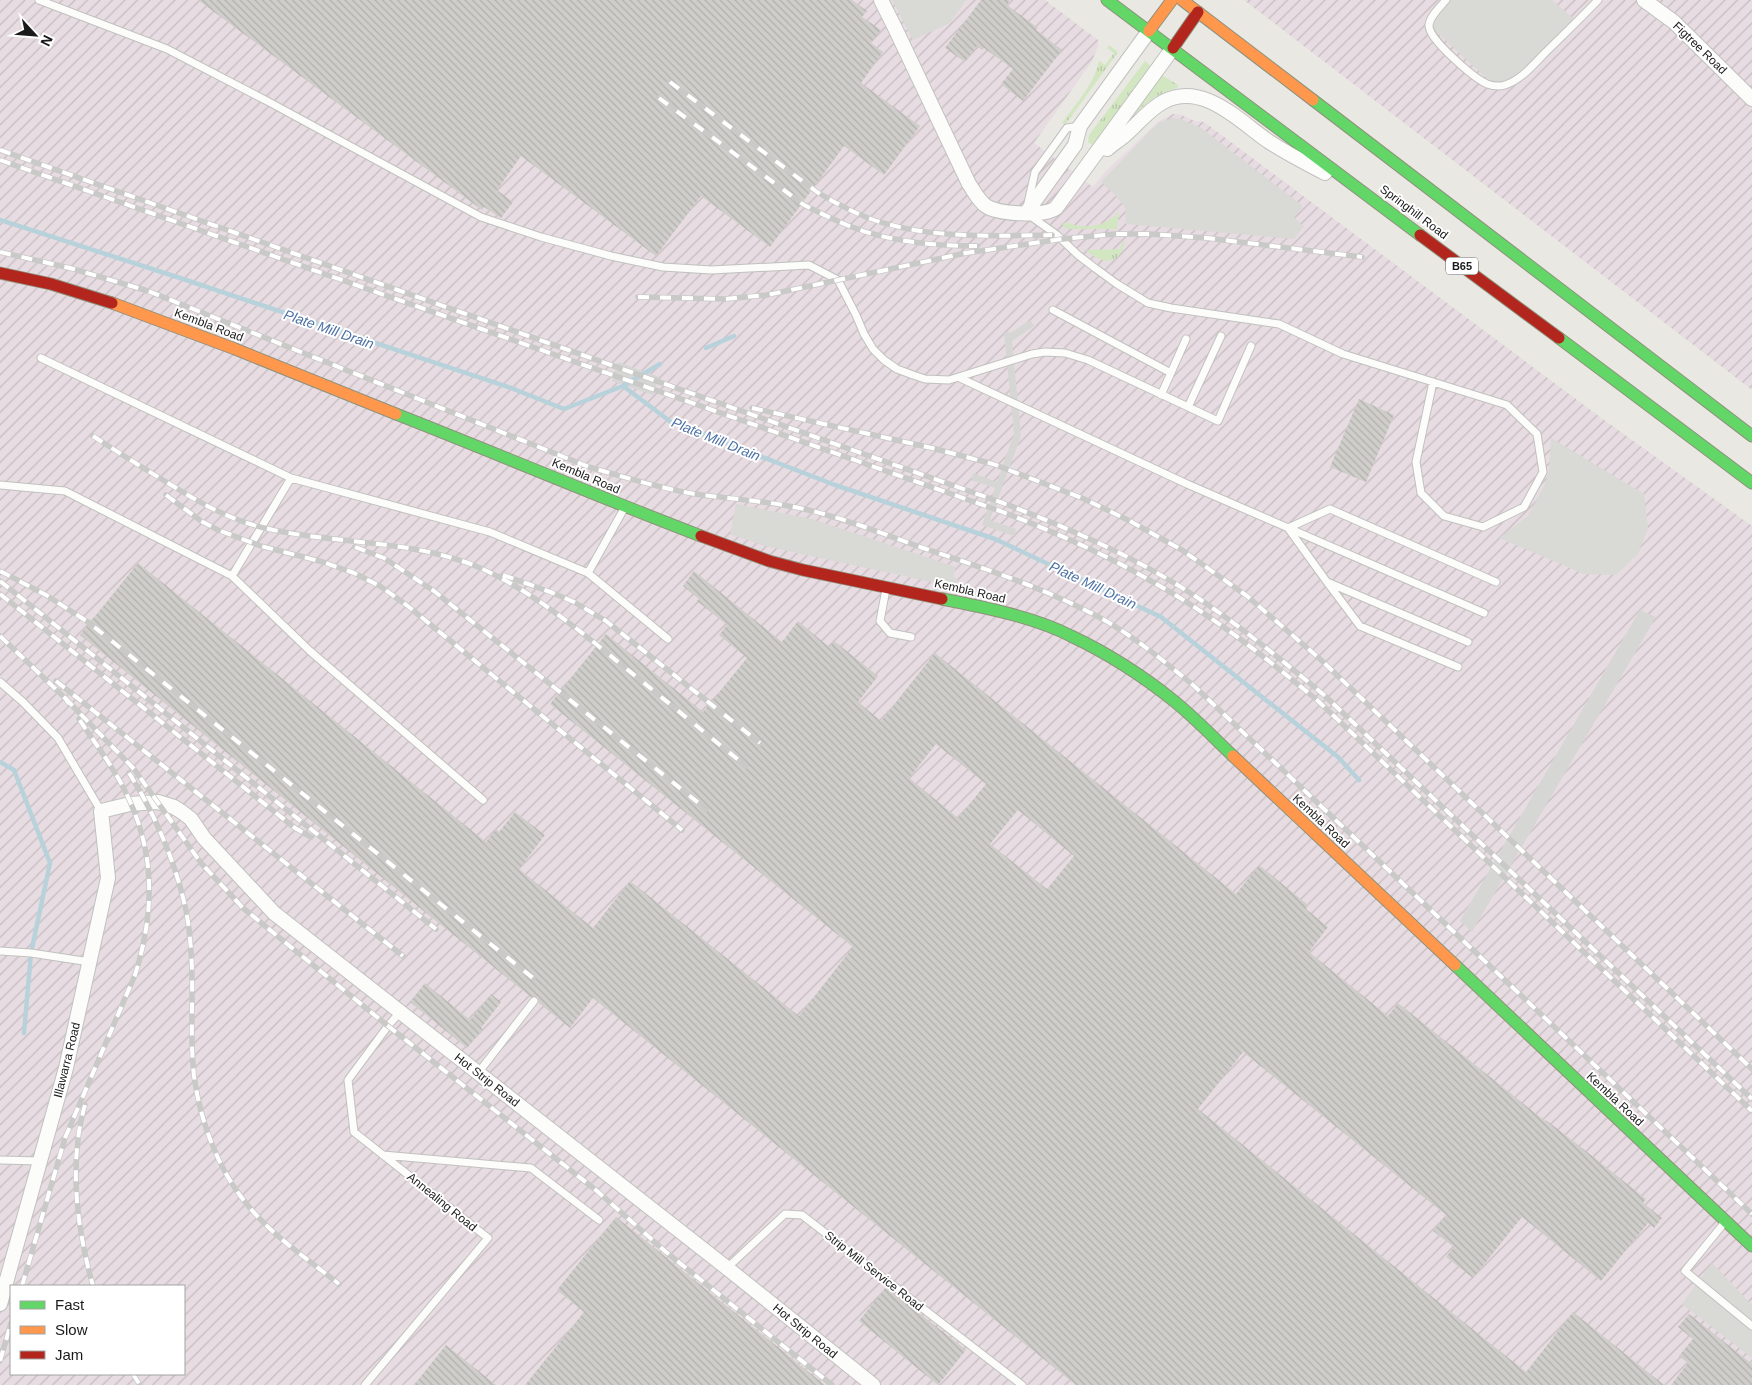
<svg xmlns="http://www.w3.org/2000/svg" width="1752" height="1385" viewBox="0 0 1752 1385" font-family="Arial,sans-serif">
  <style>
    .industrial { fill: url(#industrial-furrows); fill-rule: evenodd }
    .grass { fill: url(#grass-tufts) }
    .parking { fill: #d9d9d6 }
    .pier { fill: #d6d6d4 }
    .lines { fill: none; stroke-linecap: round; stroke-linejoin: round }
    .stream { stroke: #b7d2db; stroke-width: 4.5 }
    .building { fill: url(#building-back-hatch); fill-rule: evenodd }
    .lane-casing { stroke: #c1c1bf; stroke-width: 9 }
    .street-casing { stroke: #c1c1bf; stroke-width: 16 }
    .fast-casing { stroke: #8e917c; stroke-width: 13 }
    .slow-casing { stroke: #8e917c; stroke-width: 13 }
    .jam-casing { stroke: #8e917c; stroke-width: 13 }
    .lane { stroke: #fcfcfb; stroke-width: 7 }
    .street { stroke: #fcfcfb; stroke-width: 14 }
    .fast { stroke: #63d668; stroke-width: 11 }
    .slow { stroke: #ff974d; stroke-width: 11 }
    .jam { stroke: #b3261e; stroke-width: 11 }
    .rail-casing { stroke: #c9c9c8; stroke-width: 5.5 }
    .rail { stroke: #fff; stroke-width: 4; stroke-dasharray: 11; stroke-linecap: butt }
    .labels { text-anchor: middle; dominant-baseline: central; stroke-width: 4; stroke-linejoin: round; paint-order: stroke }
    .shield { fill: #fff; stroke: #5f5f5f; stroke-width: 1 }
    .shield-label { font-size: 11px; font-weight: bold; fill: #1a1a1a }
    .street-label { font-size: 12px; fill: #1a1a1a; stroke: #fff }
    .water-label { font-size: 14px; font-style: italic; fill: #4d72a4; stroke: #fff }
  </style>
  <defs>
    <pattern id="industrial-furrows" width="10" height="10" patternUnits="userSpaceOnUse" patternTransform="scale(1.25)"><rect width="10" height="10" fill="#e7dce1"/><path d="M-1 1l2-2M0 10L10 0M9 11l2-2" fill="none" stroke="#c6bcc0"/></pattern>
    <pattern id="grass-tufts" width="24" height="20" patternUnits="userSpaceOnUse" patternTransform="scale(1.25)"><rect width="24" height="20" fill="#d3e6c2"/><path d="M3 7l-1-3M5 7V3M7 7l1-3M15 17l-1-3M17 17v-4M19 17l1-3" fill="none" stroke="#b5c5a6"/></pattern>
    <pattern id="building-back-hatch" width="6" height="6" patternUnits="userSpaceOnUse" patternTransform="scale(1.25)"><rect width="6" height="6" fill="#d0ceca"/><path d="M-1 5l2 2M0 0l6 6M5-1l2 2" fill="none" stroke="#b2b0ad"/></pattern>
  </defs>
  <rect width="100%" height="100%" fill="#e9e8e3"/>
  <path class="industrial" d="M 0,0 L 1045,0 L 1098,40 L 1098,46 L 1092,61 L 1034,143 L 1093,187 L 1106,171 L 1159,121 L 1173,114 L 1179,114 L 1195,121 L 1204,122 L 1600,417 L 1752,526 L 1752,1385 L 0,1385 ZM 11,1286 L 184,1286 L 184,1374 L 11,1374 Z
    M 1244,0 L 1752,0 L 1752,390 L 1730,373 Z"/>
  <path class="grass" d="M 1109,45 L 1118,52 L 1065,125 L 1062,123 C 1076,104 1094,84 1099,61 L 1105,65 L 1114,53 L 1107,48 Z
    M 1145,61 L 1152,67 L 1094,146 L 1088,142 L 1089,135 Z
    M 1162,75 L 1178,85 L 1177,88 C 1148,96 1139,110 1121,132 L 1120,131 Z
    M 1119,211 L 1117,229 L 1069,229 L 1063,227 L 1063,224 L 1066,222 C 1084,230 1106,227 1119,211 Z
    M 1123,241 L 1125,241 C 1121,266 1101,265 1086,250 L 1120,249 Z"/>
  <path class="parking" d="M 892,0 L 966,0 L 950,23 L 913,40 Z
    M 1446,0 L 1552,0 L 1577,22 L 1523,74 L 1495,86 L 1429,25 Z
    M 1173,118 L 1181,119 L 1201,128 L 1303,206 L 1294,218 L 1304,226 L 1294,239 L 1126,224 L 1125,208 L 1115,195 L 1101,182 L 1153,128 L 1160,122 Z
    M 1551,438 L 1644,494 L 1648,528 L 1638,554 L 1616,575 L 1584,574 L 1499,538 L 1528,516 L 1545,484 L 1549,469 Z
    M 736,504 L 812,519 L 956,567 L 953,577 L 958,579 L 955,587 L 765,546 L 730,534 Z
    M 1712,1263 L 1752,1305 L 1752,1358 L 1682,1304 Z"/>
  <path class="pier" d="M 1030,320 L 1034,326 L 1012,341 L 1021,436 L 990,520 L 1016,529 L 1014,536 L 982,525 L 995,488 L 971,480 L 973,473 L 997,482 L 1014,434 L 1004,333 L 1012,332 Z
    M 618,362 L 659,377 L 653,395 L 612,381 Z
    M 1640,610 L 1656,617 L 1472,932 L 1460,921 Z"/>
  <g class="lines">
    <path class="stream" d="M 0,220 L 177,277 L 511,388 L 564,409 L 623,386 L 671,422 L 835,485 L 995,539 L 1161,617 L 1338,757 L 1359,780
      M 706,348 L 734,336
      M 623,386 L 660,364
      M 0,762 L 14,770 L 50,863 L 31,953 L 24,1033"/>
  </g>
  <path class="building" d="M 198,0 L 852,0 L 867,11 L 862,17 L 881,30 L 871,43 L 883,52 L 861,83 L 920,126 L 884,175 L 844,146 L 770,247 L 701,196 L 656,256 L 521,156 L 497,190 L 513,202 L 501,218 L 484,207 L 482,210 Z
    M 981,0 L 1010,0 L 1007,5 L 1038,28 L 1036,30 L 1062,50 L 1023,101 L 1001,84 L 1013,69 L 984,48 L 982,50 L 977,46 L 965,62 L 945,48 Z
    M 1359,399 L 1394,415 L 1366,482 L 1330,467 Z
    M 138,563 L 486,842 L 496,829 L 499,832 L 515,812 L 545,835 L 519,869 L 593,928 L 630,881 L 799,1016 L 853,947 L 550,704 L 606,634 L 703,712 L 747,658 L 719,635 L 727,625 L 697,601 L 699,599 L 683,586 L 694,571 L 782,642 L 798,621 L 829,647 L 834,641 L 878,676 L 858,702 L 881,721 L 935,653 L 1236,894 L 1259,865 L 1308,905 L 1306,909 L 1328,927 L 1309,952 L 1388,1016 L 1398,1003 L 1545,1121 L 1546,1120 L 1582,1148 L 1646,1199 L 1643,1203 L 1662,1218 L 1654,1228 L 1648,1223 L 1601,1281 L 1522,1217 L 1473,1278 L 1446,1257 L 1454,1247 L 1433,1231 L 1446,1215 L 1243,1052 L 1198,1109 L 1526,1372 L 1573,1312 L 1664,1385 L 1076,1385 L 593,998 L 570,1028 L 539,1003 L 538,997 L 531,997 L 80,635 ZM 936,744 L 986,784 L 958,818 L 909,778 ZM 1018,810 L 1074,856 L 1047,889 L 990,844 Z
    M 425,983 L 470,1020 L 491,994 L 501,1002 L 481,1028 L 483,1029 L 467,1048 L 410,1002 Z
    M 616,1217 L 825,1385 L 525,1385 L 584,1312 L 557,1290 Z
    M 886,1287 L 966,1350 L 938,1385 L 859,1321 Z
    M 1689,1314 L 1752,1364 L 1752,1385 L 1671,1385 L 1688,1363 L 1679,1356 L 1693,1339 L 1678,1327 Z
    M 446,1345 L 496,1385 L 414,1385 Z"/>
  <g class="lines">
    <defs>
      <path id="lane" d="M 39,0 L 167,49 L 269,102 L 481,217 L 541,237 L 611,256 L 663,267 L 711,270 L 809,265 L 838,280 L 856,315 L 864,334 L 873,349 L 884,360 L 897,369 L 913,375 L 925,379 L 949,380 L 1032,354 L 1045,352 L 1065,353 L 1088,360 L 1218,421 L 1251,346
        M 1446,0 C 1440,7 1430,16 1429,25 C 1428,39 1474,78 1487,84 C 1493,86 1499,87 1505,85 C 1521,80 1533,65 1544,54 C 1562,36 1581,18 1598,0
        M 1028,203 L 1035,172 L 1067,128 L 1080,126
        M 1029,215 L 1057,235 L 1078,255 L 1095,268 L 1117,284 L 1148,303 L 1171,308 L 1279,324 L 1343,354 L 1507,405 L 1537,434 L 1543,472 L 1524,507 L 1483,527 L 1444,516 L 1421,493 L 1416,462 L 1433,382
        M 1053,310 L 1171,373
        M 41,358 L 291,478 L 490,532 L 588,573
        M 960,378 L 1187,484 L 1484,613
        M 1161,395 L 1186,339
        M 1188,407 L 1221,336
        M 291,478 L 232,576 L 310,651 L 483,800
        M 0,485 L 65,491 L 232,576
        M 625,507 L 588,573 L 668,639
        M 1327,582 L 1360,626 L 1458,667
        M 886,589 L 880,621 L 890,633 L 911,637
        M 1468,642 L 1327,582 L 1288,528 L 1330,509 L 1496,582
        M 0,682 L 23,702 L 58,738 L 101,811
        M 0,951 L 31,953 L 90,962
        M 478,1073 L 534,1001
        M 383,1155 L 531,1168 L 599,1220
        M 0,1160 L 40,1161
        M 1725,1222 L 1685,1271 L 1752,1326
        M 727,1268 L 785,1214 L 802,1215 L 1022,1385
        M 365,1385 L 488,1238 L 354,1132 L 348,1080 L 388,1026 L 400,1012"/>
      <path id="street" d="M 881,0 L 895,28 L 969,184 C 974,191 978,200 986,206 C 998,214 1044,217 1056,208 L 1173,48
        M 1644,0 L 1674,22 L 1752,99
        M 1107,149 C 1113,144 1119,140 1125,135 C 1138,124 1148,110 1163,102 C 1202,81 1238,120 1268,141 C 1286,153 1306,163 1325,173
        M 1026,213 L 1075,145 L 1080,126 L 1149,31
        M 0,1304 L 66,1068 L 108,878 L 101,811 L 130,804 L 158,802 L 174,807 L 182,812 L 191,819 L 204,838 L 274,913 L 727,1268 L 873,1385"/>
      <path id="fast" d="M 1107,0 L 1420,235
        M 1313,100 L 1752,436
        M 1559,338 L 1752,483
        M 396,414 C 498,454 599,497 701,536
        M 942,599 C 983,607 1034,617 1071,636 C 1107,653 1143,676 1174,701 C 1195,718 1214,738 1233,756
        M 1455,965 L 1752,1246"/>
      <path id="slow" d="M 1182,0 L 1313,100
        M 1149,31 L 1172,0
        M 112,303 L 235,349 L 396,414
        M 1233,756 L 1455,965"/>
      <path id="jam" d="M 1173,48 L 1198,12
        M 1420,235 L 1559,338
        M 0,273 L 51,284 L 112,303
        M 701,536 L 769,561 L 803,570 L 942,599"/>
    </defs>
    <use href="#lane" class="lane-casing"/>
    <use href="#street" class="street-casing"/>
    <use href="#fast" class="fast-casing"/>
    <use href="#slow" class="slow-casing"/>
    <use href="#jam" class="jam-casing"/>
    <use href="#lane" class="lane"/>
    <use href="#street" class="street"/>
    <use href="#fast" class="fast"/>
    <use href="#slow" class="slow"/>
    <use href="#jam" class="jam"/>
    <defs>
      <path id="rail" d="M 670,82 L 817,192 C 834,202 852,212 871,219 C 928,239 993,236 1052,235
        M 659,98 L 804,205 C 820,213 836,221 852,227 C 891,242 936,246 977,246
        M 0,150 L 1003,503 C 1071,529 1140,559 1201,600 C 1244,629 1284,662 1324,695 L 1752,1099
        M 0,160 L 1000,511 C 1052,531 1103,553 1151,581 C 1211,614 1265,657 1317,700 L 1752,1111
        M 0,252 L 70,268 L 148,291 L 589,467 C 624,477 659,488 695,494 C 731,499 768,501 804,509 C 844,518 883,534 923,548 C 977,566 1033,584 1085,610 C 1125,629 1159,657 1193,685 L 1752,1214
        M 638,297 L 725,299 L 767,295 L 966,253 L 1062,239 L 1115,234 L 1150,234 L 1207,238 L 1362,257
        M 752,408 L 932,448 L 993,464 L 1082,498 L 1128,520 L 1182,550 L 1247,596 L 1320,659 L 1752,1069
        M 93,436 C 116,451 140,466 163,480 C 197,501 230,521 269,529 C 336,544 409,540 473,565 C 526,586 579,630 623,666 C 664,699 705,733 746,766
        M 166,495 L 201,521 L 218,530 L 261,546 L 323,562 L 354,573 L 380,586 L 409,607 L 682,830
        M 355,547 L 384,558 L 434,591 L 706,809
        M 0,571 L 46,595 L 88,622 L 533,978
        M 503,575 L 553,593 L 574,602 L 606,621 L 760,743
        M 0,581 L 436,929
        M 0,594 L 295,828 L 311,837
        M 0,636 L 65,698 L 69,704
        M 56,681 L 403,956
        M 65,698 L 134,769 L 201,863 L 243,908 L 388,1026 L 597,1191 L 666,1252 L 832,1385
        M 129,773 C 158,818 186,886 190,939 C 195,985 189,1031 194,1076 C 200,1119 216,1164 242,1198 C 268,1233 305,1257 339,1284
        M 85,1105 C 68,1164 77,1228 93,1286
        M 22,1286 L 65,1138 L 135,975 C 155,911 156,851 124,789 C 112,765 94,742 79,719
        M 0,1361 L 11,1323
        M 133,1374 L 140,1385"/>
    </defs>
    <use href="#rail" class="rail-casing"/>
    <use href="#rail" class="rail"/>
  </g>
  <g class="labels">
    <rect class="shield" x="1446" y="257.5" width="32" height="17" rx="4"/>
    <g class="shield-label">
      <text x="1462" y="266">B65</text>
    </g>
    <g class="street-label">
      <text transform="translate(1700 48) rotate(44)">Figtree Road</text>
      <text transform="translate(1414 212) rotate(37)">Springhill Road</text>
      <text transform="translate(209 325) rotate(21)">Kembla Road</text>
      <text transform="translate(586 476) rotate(23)">Kembla Road</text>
      <text transform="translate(970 591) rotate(13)">Kembla Road</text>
      <text transform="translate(1321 821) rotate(43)">Kembla Road</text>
      <text transform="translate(67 1060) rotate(-76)">Illawarra Road</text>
      <text transform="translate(487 1080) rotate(38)">Hot Strip Road</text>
      <text transform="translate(1615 1099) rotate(43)">Kembla Road</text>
      <text transform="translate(442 1202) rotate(39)">Annealing Road</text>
      <text transform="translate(874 1271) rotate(38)">Strip Mill Service Road</text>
      <text transform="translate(805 1331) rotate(39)">Hot Strip Road</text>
    </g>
    <g class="water-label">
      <text transform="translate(329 329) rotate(19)">Plate Mill Drain</text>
      <text transform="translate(716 439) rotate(22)">Plate Mill Drain</text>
      <text transform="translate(1093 585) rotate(25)">Plate Mill Drain</text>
    </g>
  </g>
  <rect x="10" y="1285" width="175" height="90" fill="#ffffff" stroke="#a3a3a3"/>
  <rect x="20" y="1301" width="25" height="8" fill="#63d668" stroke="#a3a3a3"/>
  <text x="55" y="1310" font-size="15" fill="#1a1a1a">Fast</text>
  <rect x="20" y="1326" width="25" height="8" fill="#ff974d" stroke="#a3a3a3"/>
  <text x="55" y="1335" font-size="15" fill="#1a1a1a">Slow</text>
  <rect x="20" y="1351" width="25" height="8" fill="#b3261e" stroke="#a3a3a3"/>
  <text x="55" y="1360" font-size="15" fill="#1a1a1a">Jam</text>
  <g transform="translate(35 35) rotate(116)" stroke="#ffffff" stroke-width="4" paint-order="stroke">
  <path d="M0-4L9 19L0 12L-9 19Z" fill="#1a1a1a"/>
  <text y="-8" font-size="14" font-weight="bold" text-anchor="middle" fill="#1a1a1a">N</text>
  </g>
</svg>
